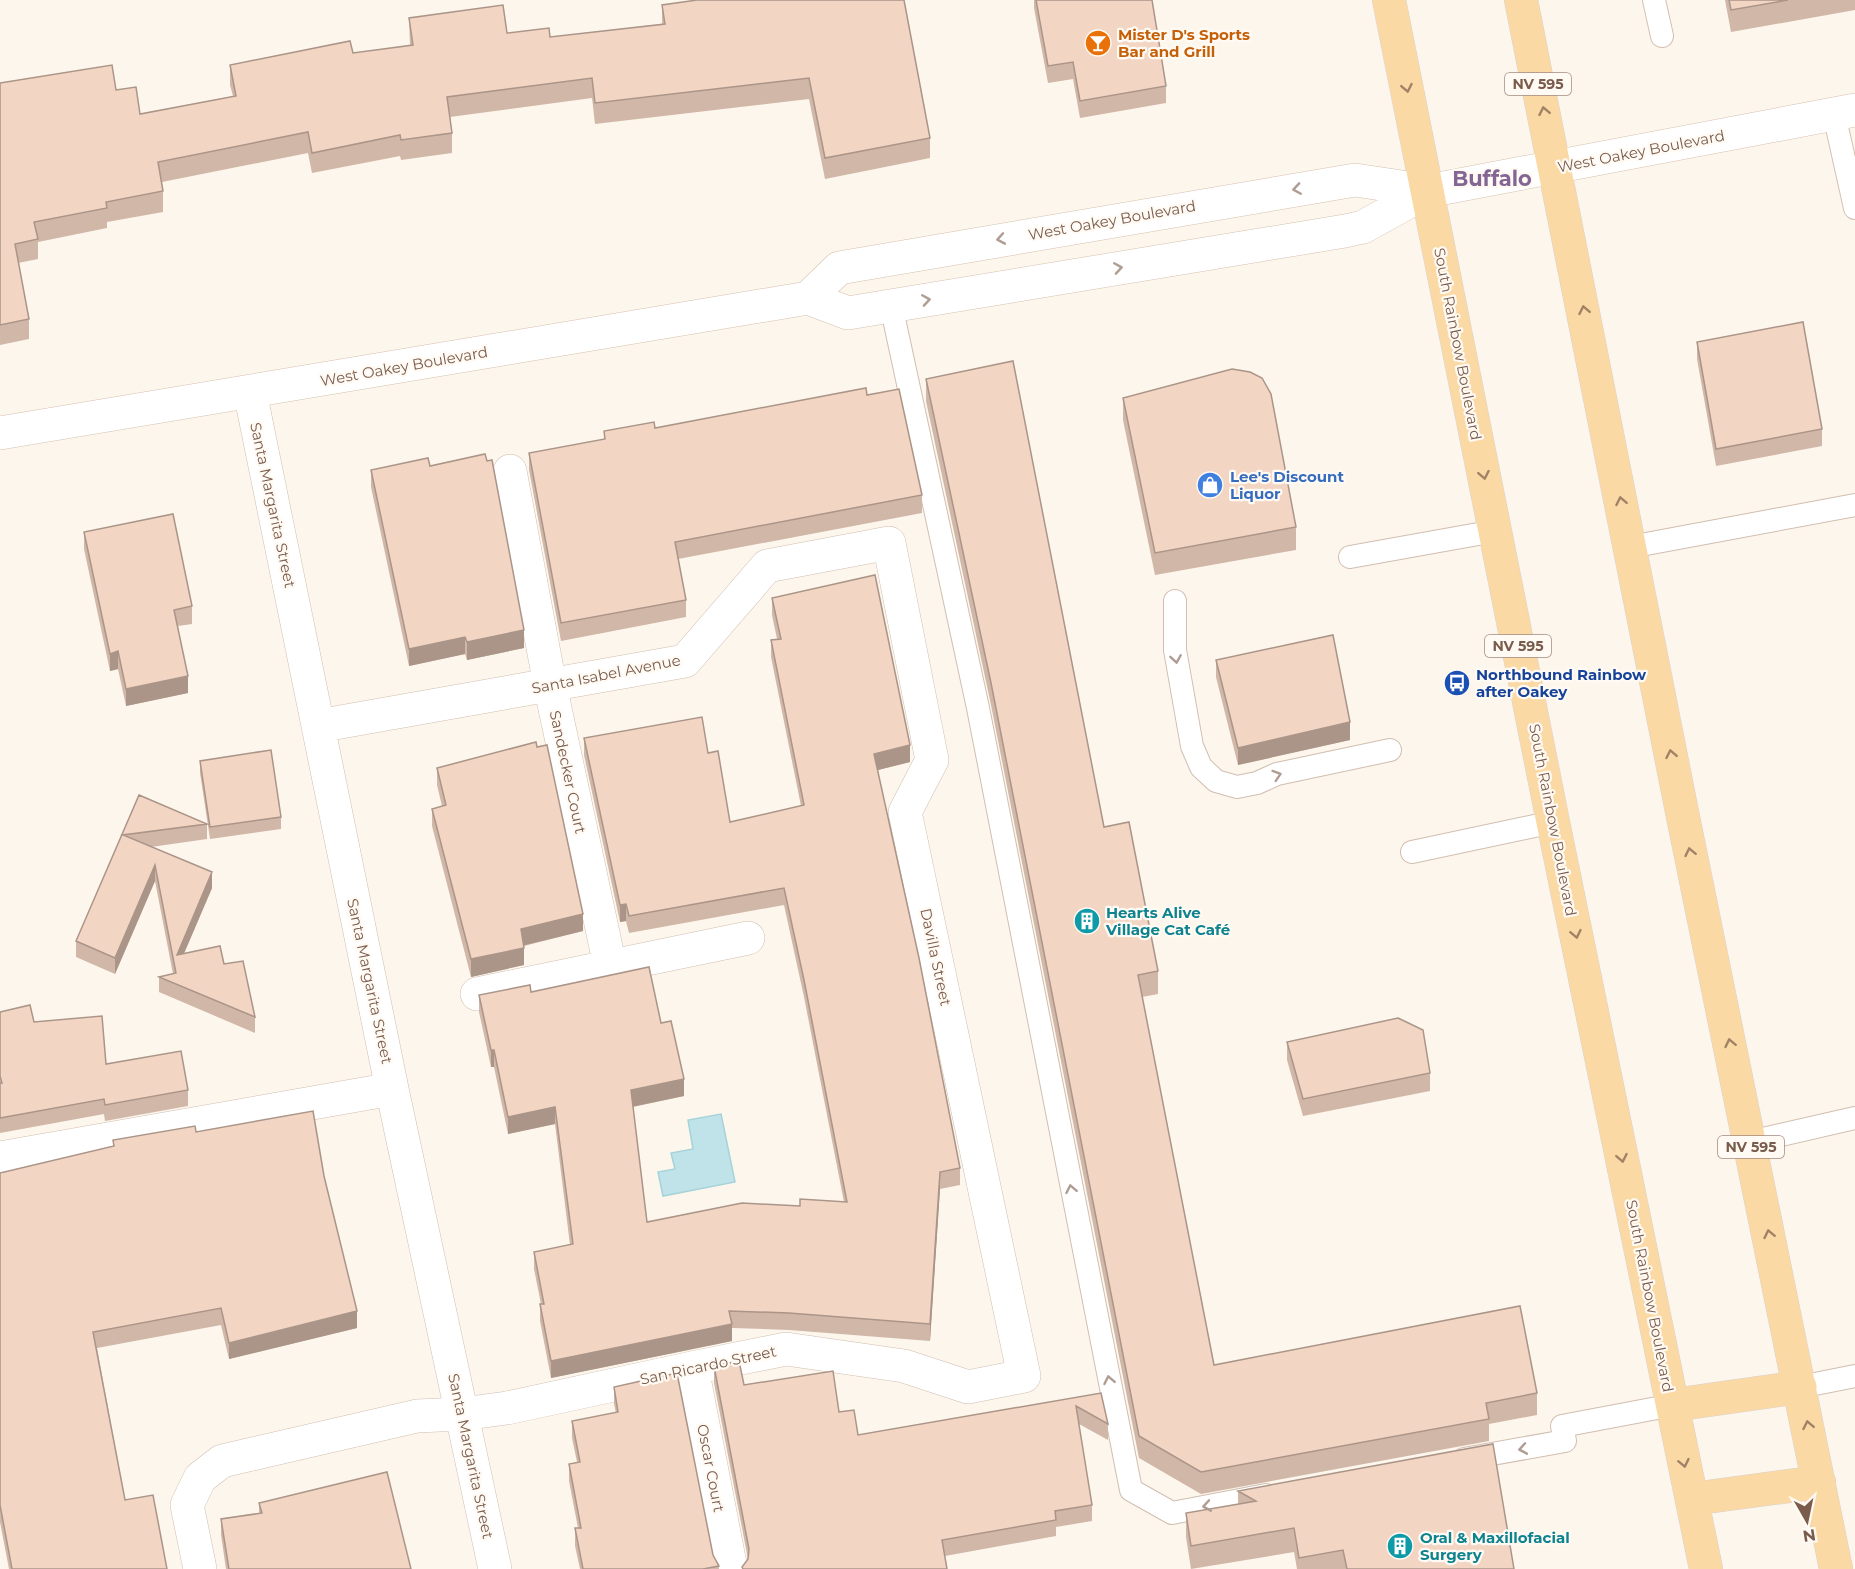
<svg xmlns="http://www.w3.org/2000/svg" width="1855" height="1569" viewBox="0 0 1855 1569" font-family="Montserrat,sans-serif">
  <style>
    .water { fill: #bfe3e8; stroke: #a5d3da; stroke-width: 1.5 }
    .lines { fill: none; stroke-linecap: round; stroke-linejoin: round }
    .lane-casing { stroke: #d1beb0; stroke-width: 24 }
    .street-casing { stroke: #d1beb0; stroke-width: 34 }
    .secondary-casing { stroke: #d6c0b0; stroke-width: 34 }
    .primary-casing { stroke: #dad1cd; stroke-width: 34 }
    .lane { stroke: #fff; stroke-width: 22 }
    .street { stroke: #fff; stroke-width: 33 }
    .secondary { stroke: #fff; stroke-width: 33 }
    .primary { stroke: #fbd9a5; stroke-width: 33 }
    .wall { fill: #d1b7a8 }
    .shaded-wall { fill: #aa9588 }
    .building { fill: #f3d5c3; stroke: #aa9588; stroke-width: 1.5 }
    .oneway { stroke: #a18267 }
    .oneway2 { stroke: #af9d94 }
    .labels { text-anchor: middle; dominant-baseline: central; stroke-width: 4.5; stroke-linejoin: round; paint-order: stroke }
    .shield { fill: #fffaf3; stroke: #a28b7f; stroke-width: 1.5 }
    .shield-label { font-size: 14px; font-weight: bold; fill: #7a5c4d }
    .food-label { font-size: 15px; font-weight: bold; fill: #c56008; stroke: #fffaf3; text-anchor: start }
    .street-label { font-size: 15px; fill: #7a5c4d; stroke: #fffaf3 }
    .shop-label { font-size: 15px; font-weight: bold; fill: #366cbe; stroke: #fffaf3; text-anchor: start }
    .transit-label { font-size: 15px; font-weight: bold; fill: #164399; stroke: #fffaf3; text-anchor: start }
    .culture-label { font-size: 15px; font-weight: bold; fill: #0d838f; stroke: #fffaf3; text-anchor: start }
    .district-label { font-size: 21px; font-weight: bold; fill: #846695; stroke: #fffaf3 }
  </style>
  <rect width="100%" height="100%" fill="#fdf6ec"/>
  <path class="water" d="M 721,1114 L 735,1182 L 663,1196 L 658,1172 L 675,1169 L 671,1153 L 693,1149 L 688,1120 Z"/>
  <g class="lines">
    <defs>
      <path id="lane" d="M 1654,0 L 1662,36
        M 1834,114 L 1855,208
        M 891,305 L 978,708 L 1131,1490 L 1172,1513 L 1266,1495
        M 1630,547 L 1855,505
        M 1350,557 L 1495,531
        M 1175,601 L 1175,650 L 1192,746 L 1201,767 L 1216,781 L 1237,787 L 1257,783 L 1277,774 L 1390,750
        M 1412,852 L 1553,822
        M 1750,1142 L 1855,1118
        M 1800,1387 L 1855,1376
        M 1464,1459 L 1565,1441 L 1562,1426 L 1673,1405"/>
      <path id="street" d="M 250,392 L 392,1089 L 495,1569
        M 510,471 L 550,685 L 610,966
        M 477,994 L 748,938
        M 0,1158 L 392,1089
        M 692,1368 L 731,1569
        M 200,1569 L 187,1505 L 200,1478 L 222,1461 L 417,1416 L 462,1414 L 507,1408 L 692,1368 L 786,1349 L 904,1366 L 968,1387 L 1024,1376 L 905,812 L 932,760 L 889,543 L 767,566 L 685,661 L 318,726"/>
      <path id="secondary" d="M 808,298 L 839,268 L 1355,180 L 1428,191
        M 0,433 L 808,298 L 848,313 L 1345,231 L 1363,227 L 1428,191 L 1855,110"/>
      <path id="primary" d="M 1389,0 L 1553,822 L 1706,1569
        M 1521,0 L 1682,812 L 1836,1569
        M 1673,1405 L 1800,1387
        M 1692,1499 L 1819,1482"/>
    </defs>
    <use href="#lane" class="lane-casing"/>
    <use href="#street" class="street-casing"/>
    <use href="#secondary" class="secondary-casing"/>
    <use href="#primary" class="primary-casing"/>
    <use href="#lane" class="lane"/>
    <use href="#street" class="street"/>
    <use href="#secondary" class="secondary"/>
    <use href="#primary" class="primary"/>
  </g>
  <path class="wall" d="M 1034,0 L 1152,0 L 1166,86 L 1166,103 L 1080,118 L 1073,79 L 1048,83 L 1034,8 Z
    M 1725,0 L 1855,0 L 1855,10 L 1731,32 Z
    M 662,5 L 930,138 L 930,158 L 825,179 L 809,99 L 595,124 L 592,98 L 450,117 L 452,133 L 452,153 L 401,160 L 400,156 L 312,173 L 308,153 L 162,182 L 163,191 L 163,212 L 107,222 L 107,228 L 38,242 L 38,259 L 18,263 L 29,319 L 29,339 L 0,345 L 0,83 L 116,90 L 140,114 L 233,96 L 230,85 L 230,65 L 353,53 L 410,46 L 409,18 L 507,33 L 550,37 L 662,24 Z
    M 1697,342 L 1822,429 L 1822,446 L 1716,466 L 1697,359 Z
    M 926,379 L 1104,827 L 1158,971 L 1158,994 L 1142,997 L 1214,1365 L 1537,1393 L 1537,1415 L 1489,1424 L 1489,1441 L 1201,1494 L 1139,1458 L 991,705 L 926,401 Z
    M 867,395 L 922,495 L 922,513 L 678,559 L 686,600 L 686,617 L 561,641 L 529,470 L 529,453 L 604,439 L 604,431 L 655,428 Z
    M 1123,398 L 1296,527 L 1296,550 L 1155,575 L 1123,420 Z
    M 430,466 L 524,648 L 467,660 L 465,654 L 409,666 L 371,487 L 371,470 Z
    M 84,532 L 192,606 L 192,624 L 178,626 L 188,693 L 126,706 L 118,669 L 110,671 L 84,549 Z
    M 772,598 L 910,762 L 878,770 L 960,1168 L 960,1185 L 940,1189 L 930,1341 L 789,1330 L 732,1328 L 732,1341 L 551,1378 L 540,1321 L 540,1304 L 541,1304 L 534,1269 L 534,1252 L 570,1245 L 555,1124 L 508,1134 L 494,1067 L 491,1067 L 479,1012 L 479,995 L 531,992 L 661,1023 L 684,1096 L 633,1107 L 647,1222 L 844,1202 L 804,997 L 784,905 L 629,933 L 626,921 L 620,922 L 584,755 L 584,738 L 708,753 L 730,822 L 801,806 L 771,657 L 771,640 L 777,639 L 772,615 Z
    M 1216,660 L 1350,740 L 1238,765 L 1216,677 Z
    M 200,761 L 281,817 L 281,829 L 210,839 L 200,773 Z
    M 437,768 L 583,931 L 524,946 L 524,965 L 471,977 L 432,826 L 432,809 L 442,806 L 437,785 Z
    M 139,795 L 207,824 L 207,839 L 151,847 L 212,888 L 184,953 L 224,964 L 255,1017 L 255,1033 L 159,992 L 159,977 L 173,974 L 155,881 L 115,974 L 76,957 L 76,941 Z
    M 0,1012 L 34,1022 L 106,1064 L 188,1090 L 188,1106 L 105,1121 L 104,1114 L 0,1133 Z
    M 1287,1042 L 1430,1073 L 1430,1091 L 1303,1116 L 1287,1060 Z
    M 196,1132 L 324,1176 L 357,1328 L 229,1359 L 221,1325 L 97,1348 L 125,1500 L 167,1569 L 9,1569 L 0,1522 L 0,1173 L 113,1146 L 113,1140 Z
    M 714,1366 L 744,1385 L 839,1412 L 858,1435 L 1101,1393 L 1108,1424 L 1108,1440 L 1079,1424 L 1092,1505 L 1092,1521 L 1056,1527 L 1056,1536 L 945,1556 L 748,1559 L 714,1383 Z
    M 614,1387 L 719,1566 L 719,1569 L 580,1569 L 575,1546 L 575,1528 L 578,1528 L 569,1481 L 569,1464 L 577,1462 L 572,1438 L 572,1421 L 616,1413 L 614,1404 Z
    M 1238,1491 L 1514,1569 L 1297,1569 L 1294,1552 L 1191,1569 L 1186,1537 L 1186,1513 L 1238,1505 Z
    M 259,1503 L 411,1569 L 226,1569 L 221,1535 L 221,1519 L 259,1513 Z"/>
  <path class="shaded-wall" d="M 524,630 L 524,648 L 467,660 L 467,642 Z
    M 465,637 L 465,654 L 409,666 L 409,649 Z
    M 118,651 L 118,669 L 110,671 L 110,654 Z
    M 188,676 L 188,693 L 126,706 L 126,689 Z
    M 1350,722 L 1350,740 L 1238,765 L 1238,748 Z
    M 910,745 L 910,762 L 874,771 L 874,754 Z
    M 155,865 L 155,881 L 115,974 L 115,958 Z
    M 212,872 L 212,888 L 177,970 L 177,955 Z
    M 626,904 L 626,921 L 620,922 L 620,905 Z
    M 583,914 L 583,931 L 521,946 L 521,929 Z
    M 524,948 L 524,965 L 471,977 L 471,959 Z
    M 491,1050 L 494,1050 L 494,1067 L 491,1067 Z
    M 684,1079 L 684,1096 L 631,1107 L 631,1090 Z
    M 555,1107 L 555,1124 L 508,1134 L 508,1117 Z
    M 940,1172 L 940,1189 L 930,1341 L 930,1324 Z
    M 357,1311 L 357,1328 L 229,1359 L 229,1343 Z
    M 732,1324 L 732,1341 L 551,1378 L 551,1361 Z"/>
  <path class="building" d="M 697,0 L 904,0 L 930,138 L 825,158 L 809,78 L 595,103 L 592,78 L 447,97 L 452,133 L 401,140 L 400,135 L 312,153 L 308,132 L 158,162 L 163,191 L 106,202 L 107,208 L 34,222 L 38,239 L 15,244 L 29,319 L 0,325 L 0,83 L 112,65 L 116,90 L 136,87 L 140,114 L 236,96 L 230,65 L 350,41 L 353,53 L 413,45 L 409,18 L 503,5 L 507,33 L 549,28 L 550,37 L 665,24 L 662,5 Z
    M 1036,0 L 1152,0 L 1166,86 L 1080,101 L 1073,62 L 1048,66 Z
    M 1729,0 L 1788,0 L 1731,10 Z
    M 1803,322 L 1822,429 L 1716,449 L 1697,342 Z
    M 1013,361 L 1104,827 L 1129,822 L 1158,971 L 1138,975 L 1214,1365 L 1520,1306 L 1537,1393 L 1486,1403 L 1489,1419 L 1201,1472 L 1139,1436 L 991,683 L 926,379 Z
    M 1232,369 L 1250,372 L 1262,378 L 1271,394 L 1296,527 L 1155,553 L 1123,398 Z
    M 866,388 L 867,395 L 899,389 L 922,495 L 675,542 L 686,600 L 561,623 L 529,453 L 605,439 L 604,431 L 654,422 L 655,428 Z
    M 485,454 L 487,461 L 492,460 L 524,630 L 467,642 L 465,637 L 409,649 L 371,470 L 428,458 L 430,466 Z
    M 173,514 L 192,606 L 174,610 L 188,676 L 126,689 L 118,651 L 110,654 L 84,532 Z
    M 875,575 L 910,745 L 874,754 L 919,958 L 960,1168 L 940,1172 L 930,1324 L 789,1313 L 729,1311 L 732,1324 L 551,1361 L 540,1304 L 544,1304 L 534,1252 L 573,1244 L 555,1107 L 508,1117 L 494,1050 L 491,1050 L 479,995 L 530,985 L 531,992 L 649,967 L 661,1023 L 671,1021 L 684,1079 L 631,1090 L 647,1222 L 742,1203 L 800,1206 L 800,1199 L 847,1202 L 804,980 L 784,888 L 629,916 L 626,904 L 620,905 L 584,738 L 702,717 L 708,753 L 718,751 L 730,822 L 804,805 L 771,640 L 781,639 L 772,598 Z
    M 1333,635 L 1350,722 L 1238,748 L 1216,660 Z
    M 536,742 L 537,747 L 547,745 L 583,914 L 521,929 L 524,948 L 471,959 L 432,809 L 446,805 L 437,768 Z
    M 271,750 L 281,817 L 210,827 L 200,761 Z
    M 139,795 L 207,824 L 123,835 L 212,872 L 177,955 L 220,946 L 224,964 L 243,961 L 255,1017 L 159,977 L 176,973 L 155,865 L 115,958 L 76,941 Z
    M 30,1005 L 34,1022 L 102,1016 L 106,1064 L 181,1051 L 188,1090 L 105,1105 L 104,1099 L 0,1118 L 0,1083 L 2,1083 L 0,1076 L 0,1012 Z
    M 1398,1018 L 1423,1030 L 1430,1073 L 1303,1099 L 1287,1042 Z
    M 313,1111 L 324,1176 L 357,1311 L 229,1343 L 221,1308 L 93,1332 L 125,1500 L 153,1495 L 167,1569 L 12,1569 L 0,1505 L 0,1173 L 114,1146 L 113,1140 L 195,1126 L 196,1132 Z
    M 739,1361 L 744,1385 L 833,1371 L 839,1412 L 854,1410 L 858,1435 L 1101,1393 L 1108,1424 L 1076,1406 L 1092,1505 L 1055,1511 L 1056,1520 L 942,1540 L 947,1569 L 743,1569 L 742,1567 L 748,1559 L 749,1549 L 714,1366 Z
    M 677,1373 L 713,1555 L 719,1566 L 703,1569 L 583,1569 L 575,1528 L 581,1528 L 569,1464 L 580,1462 L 572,1421 L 618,1412 L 614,1387 Z
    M 1493,1444 L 1514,1569 L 1347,1569 L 1343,1550 L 1299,1558 L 1294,1528 L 1191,1546 L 1186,1513 L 1256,1501 L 1238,1491 Z
    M 387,1472 L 411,1569 L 229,1569 L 221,1519 L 262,1513 L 259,1503 Z"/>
  <defs><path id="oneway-chevron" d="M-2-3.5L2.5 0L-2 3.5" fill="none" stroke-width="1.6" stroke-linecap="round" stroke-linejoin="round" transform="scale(1.5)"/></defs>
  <g class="oneway">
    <use href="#oneway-chevron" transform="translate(1407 88) rotate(79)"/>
    <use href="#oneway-chevron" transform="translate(1544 111) rotate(-101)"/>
    <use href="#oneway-chevron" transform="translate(1584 310) rotate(-101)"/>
    <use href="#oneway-chevron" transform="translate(1484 475) rotate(79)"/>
    <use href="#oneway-chevron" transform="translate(1621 501) rotate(-101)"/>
    <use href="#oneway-chevron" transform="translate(1671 754) rotate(-101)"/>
    <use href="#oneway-chevron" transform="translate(1690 852) rotate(-102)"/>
    <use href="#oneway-chevron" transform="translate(1576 934) rotate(78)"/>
    <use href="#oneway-chevron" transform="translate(1730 1043) rotate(-102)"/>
    <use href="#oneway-chevron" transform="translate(1622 1158) rotate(79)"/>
    <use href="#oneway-chevron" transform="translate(1769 1234) rotate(-102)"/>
    <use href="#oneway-chevron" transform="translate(1808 1425) rotate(-101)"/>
    <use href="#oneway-chevron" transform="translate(1684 1463) rotate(78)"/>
  </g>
  <g class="oneway2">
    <use href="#oneway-chevron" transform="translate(1297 189) rotate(171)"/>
    <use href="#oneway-chevron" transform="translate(1001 239) rotate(170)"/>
    <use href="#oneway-chevron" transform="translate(1118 268) rotate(-9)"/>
    <use href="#oneway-chevron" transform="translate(926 300) rotate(-9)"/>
    <use href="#oneway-chevron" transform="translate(1176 659) rotate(81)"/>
    <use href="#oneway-chevron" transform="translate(1277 775) rotate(-18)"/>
    <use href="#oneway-chevron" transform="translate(1071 1189) rotate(-101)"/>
    <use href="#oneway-chevron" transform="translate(1109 1380) rotate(-101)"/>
    <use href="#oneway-chevron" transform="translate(1523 1449) rotate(170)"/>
    <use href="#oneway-chevron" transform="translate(1207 1506) rotate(170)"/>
  </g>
  <defs>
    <symbol id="bar-disc" viewBox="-11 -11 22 22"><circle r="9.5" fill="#e8710a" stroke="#fffaf3"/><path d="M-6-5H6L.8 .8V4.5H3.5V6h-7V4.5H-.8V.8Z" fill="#fff"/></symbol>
    <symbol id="shop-disc" viewBox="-11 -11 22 22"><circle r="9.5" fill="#3f7fe0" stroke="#fffaf3"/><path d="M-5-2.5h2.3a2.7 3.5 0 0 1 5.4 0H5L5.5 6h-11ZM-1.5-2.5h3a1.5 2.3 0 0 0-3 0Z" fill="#fff"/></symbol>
    <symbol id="bus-disc" viewBox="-11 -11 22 22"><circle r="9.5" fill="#1a4fb4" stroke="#fffaf3"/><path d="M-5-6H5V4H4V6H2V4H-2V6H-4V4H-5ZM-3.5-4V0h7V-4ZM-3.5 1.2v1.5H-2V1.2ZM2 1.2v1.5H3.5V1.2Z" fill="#fff"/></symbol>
    <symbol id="building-disc" viewBox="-11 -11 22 22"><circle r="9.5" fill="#0f9aa8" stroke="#fffaf3"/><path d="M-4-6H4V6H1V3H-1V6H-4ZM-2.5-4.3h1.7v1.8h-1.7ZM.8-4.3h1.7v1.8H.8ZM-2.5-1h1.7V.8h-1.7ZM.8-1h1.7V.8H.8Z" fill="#fff"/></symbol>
  </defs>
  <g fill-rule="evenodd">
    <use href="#bar-disc" x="1083" y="28" width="30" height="30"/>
    <use href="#shop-disc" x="1195" y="470" width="30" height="30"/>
    <use href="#bus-disc" x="1442" y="668" width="30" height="30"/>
    <use href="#building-disc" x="1072" y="906" width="30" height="30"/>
    <use href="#building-disc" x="1385" y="1531" width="30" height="30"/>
  </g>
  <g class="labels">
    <g class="shield">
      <rect x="1505" y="73" width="66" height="22" rx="4.5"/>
      <rect x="1485" y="635" width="66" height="22" rx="4.5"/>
      <rect x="1718" y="1136" width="66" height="22" rx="4.5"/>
    </g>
    <g class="shield-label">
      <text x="1538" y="84">NV 595</text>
      <text x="1518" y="646">NV 595</text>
      <text x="1751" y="1147">NV 595</text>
    </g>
    <g class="food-label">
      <text x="1118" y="34">Mister D's Sports<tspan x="1118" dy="17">Bar and Grill</tspan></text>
    </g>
    <g class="street-label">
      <text transform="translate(1641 151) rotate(-11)">West Oakey Boulevard</text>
      <text transform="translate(1112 220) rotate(-10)">West Oakey Boulevard</text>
      <text transform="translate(1458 344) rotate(79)">South Rainbow Boulevard</text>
      <text transform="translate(404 366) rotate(-10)">West Oakey Boulevard</text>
      <text transform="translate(273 505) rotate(78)">Santa Margarita Street</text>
      <text transform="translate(606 674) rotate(-11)">Santa Isabel Avenue</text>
      <text transform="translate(568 772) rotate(78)">Sandecker Court</text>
      <text transform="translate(1553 820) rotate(79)">South Rainbow Boulevard</text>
      <text transform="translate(936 957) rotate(78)">Davilla Street</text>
      <text transform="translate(370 981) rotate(78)">Santa Margarita Street</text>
      <text transform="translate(1650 1296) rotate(79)">South Rainbow Boulevard</text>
      <text transform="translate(708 1365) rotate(-12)">San Ricardo Street</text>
      <text transform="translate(471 1456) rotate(78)">Santa Margarita Street</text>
      <text transform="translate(711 1468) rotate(79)">Oscar Court</text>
    </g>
    <g class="shop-label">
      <text x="1230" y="476">Lee's Discount<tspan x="1230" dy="17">Liquor</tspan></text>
    </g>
    <g class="transit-label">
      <text x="1476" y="674">Northbound Rainbow<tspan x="1476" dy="17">after Oakey</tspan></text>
    </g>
    <g class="culture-label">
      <text x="1106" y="912">Hearts Alive<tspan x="1106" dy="17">Village Cat Café</tspan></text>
      <text x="1420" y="1537">Oral &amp; Maxillofacial<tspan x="1420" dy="17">Surgery</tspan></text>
    </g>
    <g class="district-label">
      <text x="1492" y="178">Buffalo</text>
    </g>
  </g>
  <g transform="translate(1807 1521) rotate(171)" stroke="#fffaf3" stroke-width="4.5" paint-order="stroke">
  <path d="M0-4.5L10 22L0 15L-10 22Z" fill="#7a5c4d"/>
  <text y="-9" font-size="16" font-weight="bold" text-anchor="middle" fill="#7a5c4d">N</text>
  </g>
</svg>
